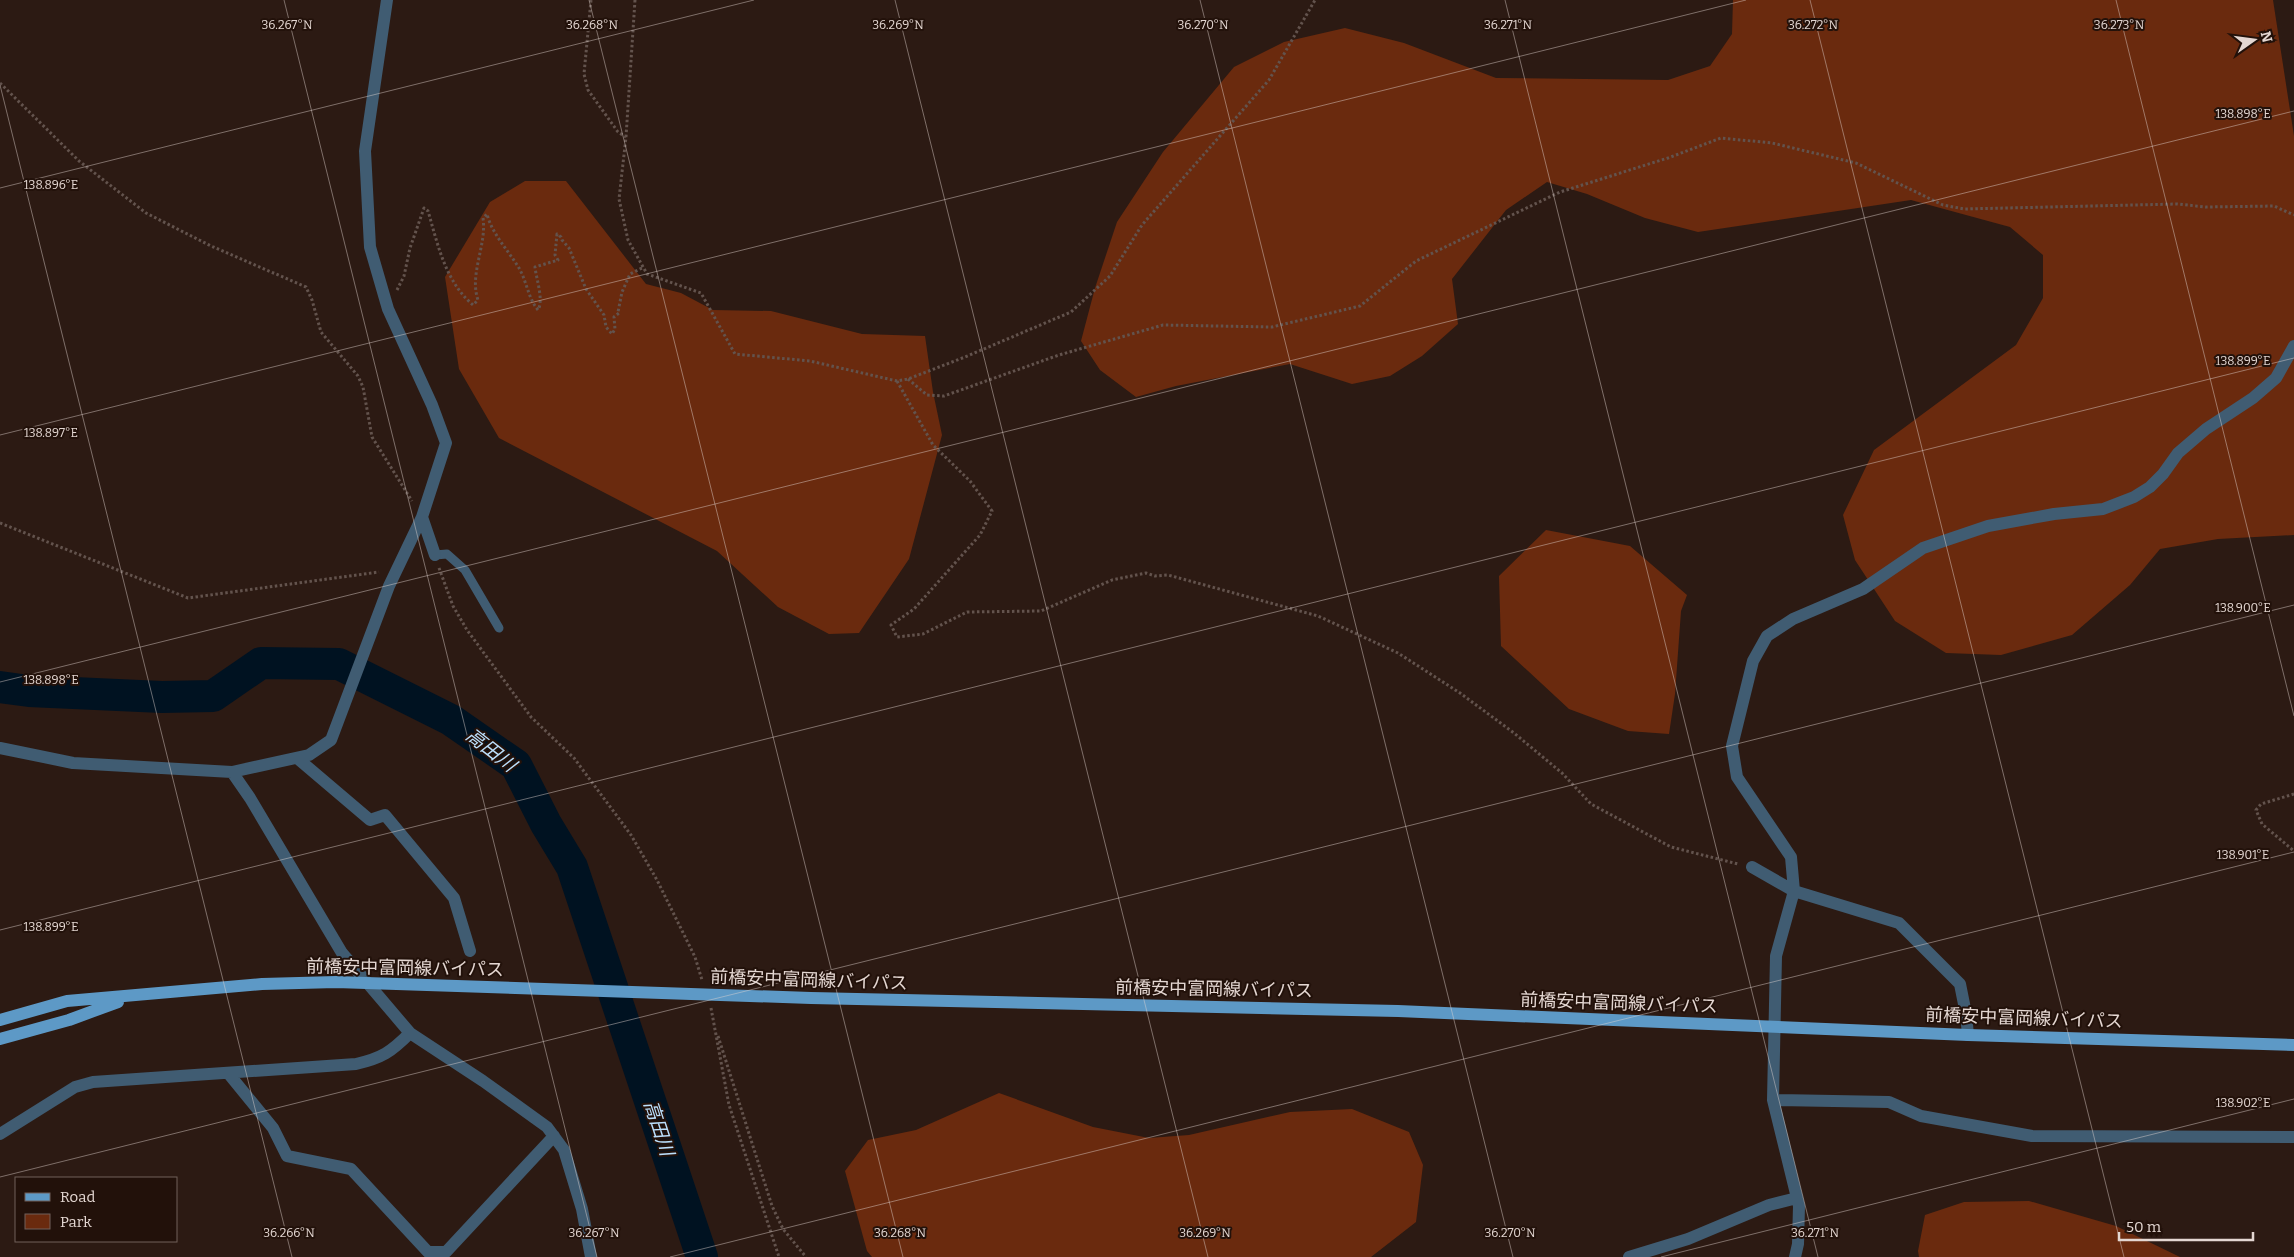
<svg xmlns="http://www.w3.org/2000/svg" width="2294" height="1257" viewBox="0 0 2294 1257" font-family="Bitter,'Noto Sans JP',serif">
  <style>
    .green { fill: #6a2a0e }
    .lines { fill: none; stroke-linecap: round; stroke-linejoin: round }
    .river { stroke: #001221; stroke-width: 32 }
    .path { stroke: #63534d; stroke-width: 3; stroke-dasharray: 2.5 2.5; stroke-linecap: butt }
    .service { stroke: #405c72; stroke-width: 9 }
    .minor { stroke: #405c72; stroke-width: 12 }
    .primary { stroke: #5d99c6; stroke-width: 12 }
    .ticks { fill: none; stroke: #e4d7d2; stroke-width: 1; stroke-opacity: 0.45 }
    .labels { text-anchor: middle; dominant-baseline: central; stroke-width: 4; stroke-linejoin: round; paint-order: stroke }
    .street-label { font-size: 18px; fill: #e4d7d2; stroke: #22110a }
    .water-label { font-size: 19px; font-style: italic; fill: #bbdffc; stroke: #22110a }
    .ticks-label { font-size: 12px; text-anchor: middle; fill: #e4d7d2; stroke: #22110a; stroke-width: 4; stroke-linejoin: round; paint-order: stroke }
  </style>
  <rect width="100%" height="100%" fill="#2c1a13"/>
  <path class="green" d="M 1733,0 L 2273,0 L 2294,136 L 2294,535 L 2218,539 L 2160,549 L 2130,585 L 2072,635 L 2001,655 L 1946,653 L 1895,621 L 1855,560 L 1843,515 L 1874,450 L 2016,345 L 2043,298 L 2043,255 L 2010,227 L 1911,200 L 1698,232 L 1645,218 L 1587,194 L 1547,182 L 1506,210 L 1452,279 L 1458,324 L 1422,356 L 1390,376 L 1352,384 L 1290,364 L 1176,386 L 1136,397 L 1100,370 L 1081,341 L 1095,288 L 1117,222 L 1163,152 L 1234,67 L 1284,42 L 1345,28 L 1404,43 L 1496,78 L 1668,80 L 1710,66 L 1732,34 Z
    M 525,181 L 566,181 L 646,284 L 681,293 L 713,310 L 771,311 L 862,334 L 925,336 L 933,392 L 942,435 L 909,559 L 859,633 L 829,634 L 778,607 L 717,551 L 499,438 L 459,369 L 445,277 L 490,202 Z
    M 1546,530 L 1630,546 L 1687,595 L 1681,611 L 1675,694 L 1669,734 L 1628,731 L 1569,709 L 1501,646 L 1499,576 Z
    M 999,1093 L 1093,1127 L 1149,1138 L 1189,1135 L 1290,1112 L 1352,1109 L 1409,1132 L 1423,1165 L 1416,1222 L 1371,1257 L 872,1257 L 867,1251 L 845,1171 L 868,1140 L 916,1130 Z
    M 2029,1201 L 2116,1226 L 2180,1257 L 1919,1257 L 1918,1251 L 1925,1215 L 1964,1202 Z"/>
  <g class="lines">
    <path class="river" d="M 0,687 L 29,691 L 162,697 L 213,696 L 261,663 L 339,664 L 451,720 L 516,765 L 546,824 L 572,867 L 702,1257"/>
    <path class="path" d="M 591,0 L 584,74 L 588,90 L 618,132 L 626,137
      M 635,0 L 626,137 L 619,199 L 628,240 L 647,274 L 701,293 L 735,354 L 810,361 L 897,381 L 908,379 L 965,357 L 1071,312 L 1110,276 L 1142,225 L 1269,80 L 1315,0
      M 0,83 L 79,161 L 146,213 L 211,246 L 306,287 L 312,300 L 321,332 L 358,376 L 363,387 L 372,437 L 412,501
      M 397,290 L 404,276 L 410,248 L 424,208 L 428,211 C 438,245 445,281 473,305 L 478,300 C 469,274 487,245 483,218 L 487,214 C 492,234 508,250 519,268 C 527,282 528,298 538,310 C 544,300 536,278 535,267 L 558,260 L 555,255 L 557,234 L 561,237 L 562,240 L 569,248 L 586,289 L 604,315 L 606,327 L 612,334 L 615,329 L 614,317 L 619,313 L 618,312 L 622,292 L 630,274 L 642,268
      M 908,379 L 927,395 L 944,396 L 1059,355 L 1163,325 L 1272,327 L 1360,306 L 1416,261 L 1560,192 L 1668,158 L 1721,138 L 1772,143 L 1856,163 L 1943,205 L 1964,209 L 2177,204 L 2206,207 L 2274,206 L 2294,215
      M 897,381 L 933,445 L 970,481 L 992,511 L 980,535 L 914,609 L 891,625 L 897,637 L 923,634 L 967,612 L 1041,611 L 1112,580 L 1146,573 L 1155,576 L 1168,575 L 1318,616 L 1398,653 L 1460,693 L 1514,733 L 1562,773 L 1591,804 L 1671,847 L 1738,864
      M 0,523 L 188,598 L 379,572
      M 439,568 L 453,606 L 467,630 L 531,717 L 574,758 L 631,835 L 657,880 L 695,957 L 702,980
      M 2294,794 L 2261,804 L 2256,810 L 2262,824 L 2294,851
      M 711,1008 L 729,1105 L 779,1257
      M 718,1036 L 772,1206 L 783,1229 L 806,1257"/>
    <path class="service" d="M 435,555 L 447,554 L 465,570 L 499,628"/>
    <path class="minor" d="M 422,517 L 435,555
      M 0,748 L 73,763 L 232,772 L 309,755 L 331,740 L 389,586 L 422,517 L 446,443 L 432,405 L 388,309 L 370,247 L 365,151 L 387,0
      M 297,758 L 370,820 L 385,815 L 454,898 L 470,951
      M 232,772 L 250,798 L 342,953 L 410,1033 L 483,1081 L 547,1127 L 564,1150 L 582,1209 L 591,1257
      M 1752,867 L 1794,891 L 1899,923 L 1960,984 L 1966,1014 L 1968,1035
      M 228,1073 L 273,1128 L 287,1156 L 351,1169 L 428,1252 L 446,1252 L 554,1136
      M 1773,1100 L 1889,1102 L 1921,1116 L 2032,1136 L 2294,1137
      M 0,1134 L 75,1087 L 93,1082 L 356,1064 C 382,1058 391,1052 410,1033
      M 1629,1257 L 1688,1239 L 1769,1205 L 1797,1198
      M 1795,1257 L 1798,1244 L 1799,1206 L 1773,1100 L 1776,956 L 1794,891 L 1791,857 L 1737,777 L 1732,746 L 1753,661 L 1767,636 L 1793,619 L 1863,589 L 1923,548 L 1988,526 L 2054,514 L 2103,509 L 2134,497 L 2150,487 L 2163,474 L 2178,453 L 2206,429 L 2253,398 L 2276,378 L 2294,346"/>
    <path class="primary" d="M 0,1020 L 67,1001 L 262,984 L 336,982 L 811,998 L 1398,1011 L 1968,1035 L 2294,1045
      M 0,1039 L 69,1020 L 118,1002"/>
  </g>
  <path class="ticks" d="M 284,0 L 597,1257M 589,0 L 903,1257M 895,0 L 1208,1257M 1200,0 L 1513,1257M 1505,0 L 1818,1257M 1810,0 L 2124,1257M 2116,0 L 2294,716M 0,85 L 292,1257M 0,188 L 754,0M 0,435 L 1746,0M 0,682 L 2294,111M 0,930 L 2294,358M 0,1177 L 2294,605M 670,1257 L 2294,852M 1661,1257 L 2294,1099"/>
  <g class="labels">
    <g class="street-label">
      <text transform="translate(405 968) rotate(1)">前橋安中富岡線バイパス</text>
      <text transform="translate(809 980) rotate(2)">前橋安中富岡線バイパス</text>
      <text transform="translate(1214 989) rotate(1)">前橋安中富岡線バイパス</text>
      <text transform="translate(1619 1003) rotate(2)">前橋安中富岡線バイパス</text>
      <text transform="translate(2024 1018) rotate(2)">前橋安中富岡線バイパス</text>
    </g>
    <g class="water-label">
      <text transform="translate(491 750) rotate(38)">高田川</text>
      <text transform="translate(659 1128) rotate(72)">高田川</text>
    </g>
  </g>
  <g class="ticks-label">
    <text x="287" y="29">36.267°N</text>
    <text x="592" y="29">36.268°N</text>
    <text x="898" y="29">36.269°N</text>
    <text x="1203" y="29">36.270°N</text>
    <text x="1508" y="29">36.271°N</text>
    <text x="1813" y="29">36.272°N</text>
    <text x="2119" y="29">36.273°N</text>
    <text x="2243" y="118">138.898°E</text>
    <text x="51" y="189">138.896°E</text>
    <text x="2243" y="365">138.899°E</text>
    <text x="51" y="437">138.897°E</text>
    <text x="2243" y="612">138.900°E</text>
    <text x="51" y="684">138.898°E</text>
    <text x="2243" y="859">138.901°E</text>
    <text x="51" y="931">138.899°E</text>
    <text x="2243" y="1107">138.902°E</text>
    <text x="289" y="1237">36.266°N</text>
    <text x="594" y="1237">36.267°N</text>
    <text x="900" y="1237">36.268°N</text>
    <text x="1205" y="1237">36.269°N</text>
    <text x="1510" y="1237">36.270°N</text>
    <text x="1815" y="1237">36.271°N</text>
  </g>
  <rect x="15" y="1177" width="162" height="65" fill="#22110a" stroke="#70605a"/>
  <rect x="25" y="1193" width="25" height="8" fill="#5d99c6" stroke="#70605a"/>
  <text x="60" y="1202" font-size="15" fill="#e4d7d2">Road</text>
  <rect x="25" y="1214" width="25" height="15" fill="#6a2a0e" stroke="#70605a"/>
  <text x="60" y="1227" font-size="15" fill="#e4d7d2">Park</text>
  <g transform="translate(2254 40) rotate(76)" stroke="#22110a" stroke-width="4" paint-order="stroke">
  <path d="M0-4L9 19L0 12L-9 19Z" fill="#e4d7d2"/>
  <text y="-8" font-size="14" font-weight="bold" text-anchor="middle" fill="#e4d7d2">N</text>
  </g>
  <path d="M2119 1232v8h134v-8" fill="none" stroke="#e4d7d2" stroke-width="2.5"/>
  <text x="2126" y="1232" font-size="15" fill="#e4d7d2" stroke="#22110a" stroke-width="4" paint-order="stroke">50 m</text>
</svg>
